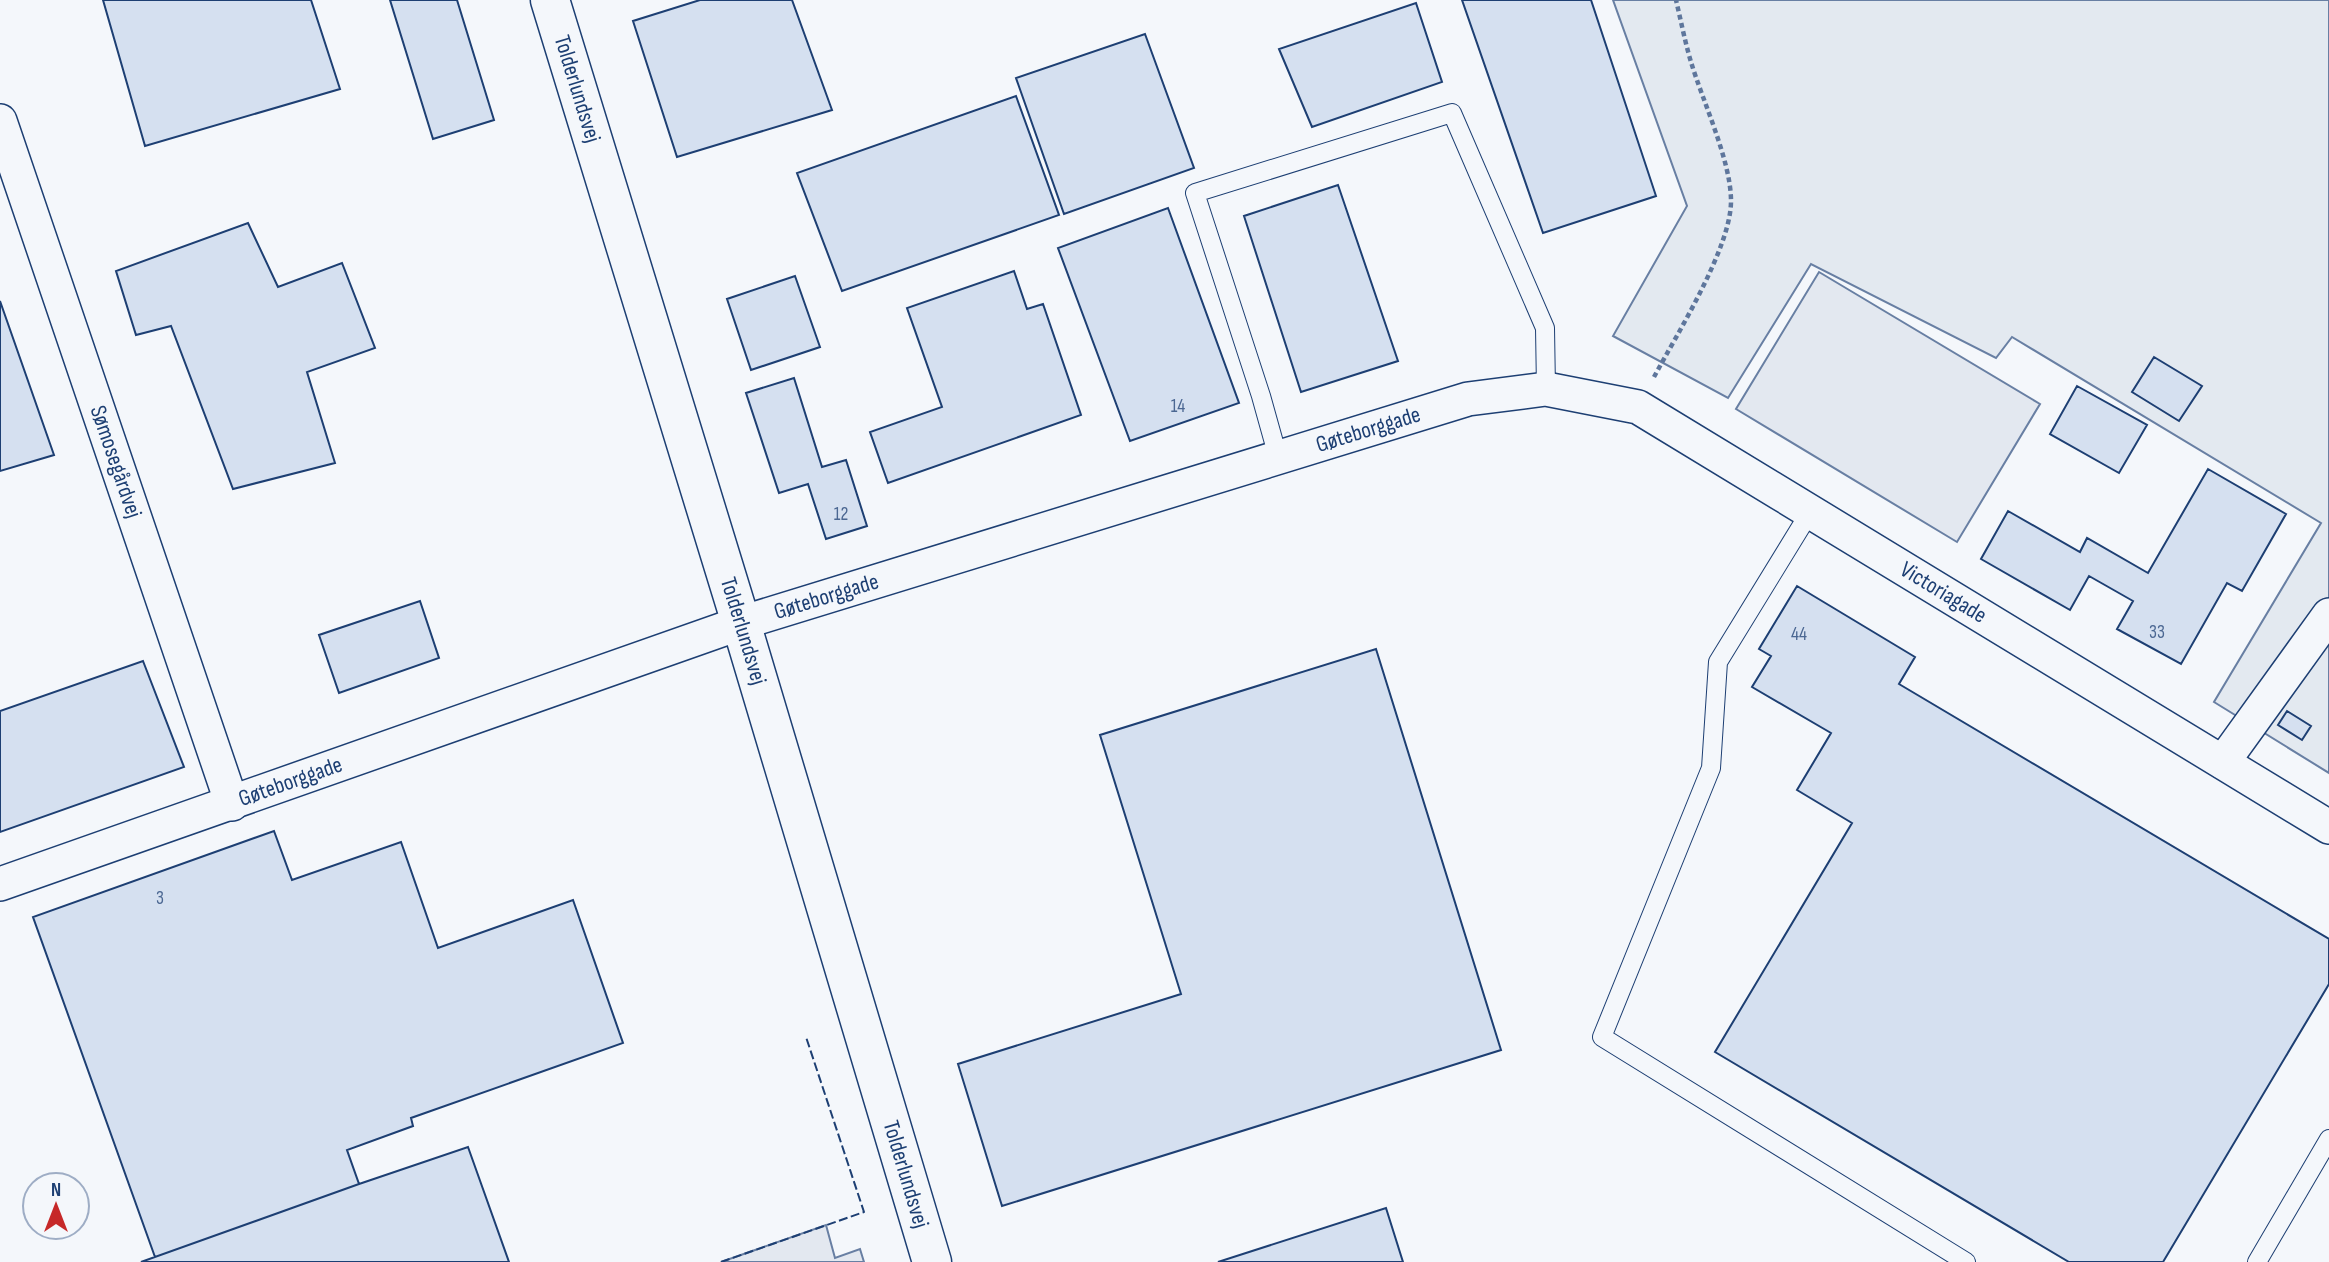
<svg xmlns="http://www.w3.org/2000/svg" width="2329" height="1262" viewBox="0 0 2329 1262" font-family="'Sofia Sans Condensed',sans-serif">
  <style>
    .green { fill: #e3e9f0; stroke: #687fa3; stroke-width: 2 }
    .parking { fill: #e3e8f0; stroke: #687fa3; stroke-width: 2 }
    .building { fill: #d5e0f0; stroke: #1d3f73; stroke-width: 2 }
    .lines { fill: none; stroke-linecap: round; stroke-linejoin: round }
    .service-casing { stroke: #1d3f73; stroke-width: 20 }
    .minor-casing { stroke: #1d3f73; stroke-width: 36 }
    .tertiary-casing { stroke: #1d3f73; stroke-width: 41 }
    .path { stroke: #5e769c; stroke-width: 4.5; stroke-dasharray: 5 3.5; stroke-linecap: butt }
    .service { stroke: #f4f7fb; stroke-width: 18 }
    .minor { stroke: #f4f7fb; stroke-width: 33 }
    .tertiary { stroke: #f4f7fb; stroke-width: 38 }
    .fence { stroke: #1d3f73; stroke-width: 2; stroke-dasharray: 9 3.5; stroke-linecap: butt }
    .labels { text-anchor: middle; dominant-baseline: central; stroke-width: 5; stroke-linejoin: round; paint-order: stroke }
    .number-label { font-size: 19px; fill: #4b6792 }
    .street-label { font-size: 23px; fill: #1d3f73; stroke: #f4f7fb }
  </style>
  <rect width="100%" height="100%" fill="#f4f7fb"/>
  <path class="green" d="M 1613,0 L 2329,0 L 2329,773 L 2214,702 L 2321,523 L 2012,337 L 1996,358 L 1811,264 L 1728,398 L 1613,336 L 1687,206 Z"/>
  <path class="parking" d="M 1819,272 L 2040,404 L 1957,542 L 1736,409 Z
    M 826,1225 L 835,1258 L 860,1249 L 864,1262 L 721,1262 Z"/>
  <path class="building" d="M 103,0 L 311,0 L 340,89 L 145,146 Z
    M 390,0 L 457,0 L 494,120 L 433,139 Z
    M 700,0 L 792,0 L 832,110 L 677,157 L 633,21 Z
    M 1462,0 L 1591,0 L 1656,196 L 1543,233 Z
    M 1416,3 L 1442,82 L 1312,127 L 1279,49 Z
    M 1145,34 L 1194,168 L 1064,214 L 1016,78 Z
    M 1016,96 L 1059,215 L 842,291 L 797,173 Z
    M 1338,185 L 1398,361 L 1301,392 L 1244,216 Z
    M 1168,208 L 1239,403 L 1130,441 L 1058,248 Z
    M 248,223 L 278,287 L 342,263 L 375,348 L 307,372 L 335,463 L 233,489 L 171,326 L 136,335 L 116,271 Z
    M 1014,271 L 1027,309 L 1043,304 L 1081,415 L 888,483 L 870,432 L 942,407 L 907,308 Z
    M 795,276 L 820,347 L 751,370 L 727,299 Z
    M 0,301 L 54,455 L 0,471 Z
    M 2154,357 L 2202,386 L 2179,421 L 2132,392 Z
    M 794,378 L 822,467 L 846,460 L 867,526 L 826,539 L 808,484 L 779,493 L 746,393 Z
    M 2077,386 L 2147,425 L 2119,473 L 2050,434 Z
    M 2208,469 L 2286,514 L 2242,591 L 2227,583 L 2181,664 L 2117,629 L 2133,601 L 2089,576 L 2070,610 L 1981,559 L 2008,511 L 2080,552 L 2087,538 L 2148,573 Z
    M 1797,586 L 1915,657 L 1899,684 L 2329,939 L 2329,984 L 2163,1262 L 2069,1262 L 1715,1052 L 1852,823 L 1797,790 L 1831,733 L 1752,687 L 1771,656 L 1759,649 Z
    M 420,601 L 439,658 L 339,693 L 319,635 Z
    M 1376,649 L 1501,1050 L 1002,1206 L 958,1064 L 1181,994 L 1100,735 Z
    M 143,661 L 184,767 L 0,832 L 0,711 Z
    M 2287,711 L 2311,726 L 2302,740 L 2278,725 Z
    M 274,831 L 292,880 L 401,842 L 438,948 L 573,900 L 623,1043 L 411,1118 L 413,1126 L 347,1150 L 359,1184 L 155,1257 L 33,917 Z
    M 468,1147 L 509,1262 L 141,1262 L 359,1184 Z
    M 1386,1208 L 1403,1262 L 1218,1262 Z"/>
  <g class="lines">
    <defs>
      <path id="service" d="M 1278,457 L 1261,396 L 1195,193 L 1452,113 L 1545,328 L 1546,389
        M 1810,512 L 1718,662 L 1711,768 L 1602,1037 L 1966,1262
        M 2257,1262 L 2329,1139"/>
      <g id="minor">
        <path id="s1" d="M 0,121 L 232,804"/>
        <path d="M 2223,762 L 2329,615"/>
        <path id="s2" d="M 0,884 L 741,623 L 1468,399 L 1546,389 L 1638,407 L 2329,827"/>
      </g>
      <g id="tertiary">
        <path id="s3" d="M 550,0 L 741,623 L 932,1262"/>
      </g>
    </defs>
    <use href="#service" class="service-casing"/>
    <use href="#minor" class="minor-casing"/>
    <use href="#tertiary" class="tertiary-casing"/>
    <path class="path" d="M 1654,377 C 1677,334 1731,248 1731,201 C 1731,161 1703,102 1691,62 C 1685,42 1681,21 1676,0"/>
    <use href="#service" class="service"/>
    <use href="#minor" class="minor"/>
    <use href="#tertiary" class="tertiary"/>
    <path class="fence" d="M 721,1262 L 864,1212 L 806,1037"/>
  </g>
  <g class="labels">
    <g class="number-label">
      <text x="1178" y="406">14</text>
      <text x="841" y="514">12</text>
      <text x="2157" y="632">33</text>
      <text x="1799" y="634">44</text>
      <text x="160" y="898">3</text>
    </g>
    <g class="street-label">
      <text stroke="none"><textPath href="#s3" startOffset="93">Tolderlundsvej</textPath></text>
      <text stroke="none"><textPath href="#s2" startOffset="1442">Gøteborggade</textPath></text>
      <text stroke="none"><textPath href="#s1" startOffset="360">Sømosegårdvej</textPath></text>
      <text stroke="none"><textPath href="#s2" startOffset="2076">Victoriagade</textPath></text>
      <text stroke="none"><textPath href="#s2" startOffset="875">Gøteborggade</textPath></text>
      <text stroke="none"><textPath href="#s3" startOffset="660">Tolderlundsvej</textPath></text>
      <text stroke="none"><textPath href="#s2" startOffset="308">Gøteborggade</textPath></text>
      <text stroke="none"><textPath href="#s3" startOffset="1227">Tolderlundsvej</textPath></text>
    </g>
  </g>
  <g transform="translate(56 1206)"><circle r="33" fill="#f4f7fb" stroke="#9eadc5" stroke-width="2"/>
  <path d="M0-5L12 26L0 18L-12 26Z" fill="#c62828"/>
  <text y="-10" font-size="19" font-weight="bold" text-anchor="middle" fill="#1d3f73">N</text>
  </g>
</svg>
